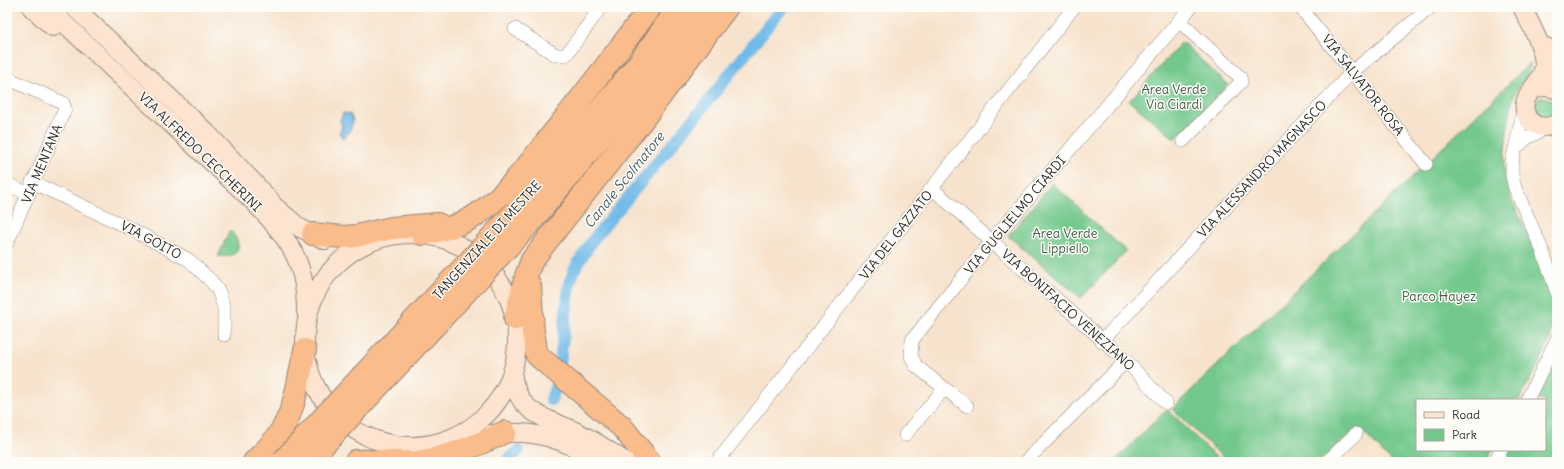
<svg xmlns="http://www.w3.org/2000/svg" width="1564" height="469" viewBox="0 0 1564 469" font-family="Delius,sans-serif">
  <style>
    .green { fill: #72c88c; stroke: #4e7a5c }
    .water { fill: #70bae8; stroke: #4e728a }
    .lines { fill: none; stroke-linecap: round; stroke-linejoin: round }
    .canal { stroke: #70bae8; stroke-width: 12 }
    .street-casing { stroke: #91877c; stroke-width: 14 }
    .secondary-casing { stroke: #91877c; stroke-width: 20 }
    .highway-casing { stroke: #91877c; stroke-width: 24 }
    .street { stroke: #fff; stroke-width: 13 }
    .secondary { stroke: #fde4d1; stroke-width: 18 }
    .highway { stroke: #fabc8b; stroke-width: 22 }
    .highway-bridge-casing { stroke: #91877c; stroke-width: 24; stroke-linecap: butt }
    .highway-bridge { stroke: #fabc8b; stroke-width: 22 }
    .labels { text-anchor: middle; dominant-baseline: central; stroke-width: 3; stroke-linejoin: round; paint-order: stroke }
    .street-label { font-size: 13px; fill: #2b2b2b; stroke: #fdfcf7 }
    .park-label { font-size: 13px; fill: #44624d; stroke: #fdfcf7 }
    .water-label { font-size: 14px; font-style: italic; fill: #435d6d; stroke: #fdfcf7 }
  </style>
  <rect width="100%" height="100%" fill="#fdfcf7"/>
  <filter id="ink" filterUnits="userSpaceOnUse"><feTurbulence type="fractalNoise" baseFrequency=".025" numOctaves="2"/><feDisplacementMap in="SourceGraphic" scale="8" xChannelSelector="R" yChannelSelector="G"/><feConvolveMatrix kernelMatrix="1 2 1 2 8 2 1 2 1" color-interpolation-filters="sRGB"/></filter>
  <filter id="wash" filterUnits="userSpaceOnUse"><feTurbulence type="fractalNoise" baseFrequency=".012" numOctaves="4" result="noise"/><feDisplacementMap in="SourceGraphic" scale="16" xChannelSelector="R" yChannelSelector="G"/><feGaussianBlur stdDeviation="0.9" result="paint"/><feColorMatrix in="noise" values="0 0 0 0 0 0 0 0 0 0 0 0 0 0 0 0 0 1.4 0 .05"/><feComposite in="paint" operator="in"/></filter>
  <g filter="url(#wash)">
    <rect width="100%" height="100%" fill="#f7e3cd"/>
    <path class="green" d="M 1182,42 L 1228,85 L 1175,139 L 1129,101 Z
      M 1531,62 C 1528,81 1522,79 1515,93 C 1510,104 1503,159 1504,172 C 1506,190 1516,209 1524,226 C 1540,263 1564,303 1548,344 C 1541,363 1528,382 1519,400 L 1417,400 L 1417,450 L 1492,450 L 1486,462 L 1392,462 L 1358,427 L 1319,462 L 1228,462 L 1172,409 Z
      M1533 108a11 11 0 1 1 22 0a11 11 0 1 1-22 0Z
      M 1052,183 L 1126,251 L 1081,298 L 1008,236 Z
      M 230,230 C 244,245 240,259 218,256 Z
      M 1557,360 L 1557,462 L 1502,462 L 1508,450 L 1545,450 L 1545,400 L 1535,400 Z
      M 1167,409 L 1221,462 L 1114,462 Z"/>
    <path class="water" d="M 343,113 L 350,114 L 353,120 L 350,132 L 343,138 L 339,133 L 342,127 L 340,120 Z"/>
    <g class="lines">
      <path class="canal" d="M 551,400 L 558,379 L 569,287 L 574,270 L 592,241 L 701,110 L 783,7
        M 506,462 L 518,451"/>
    </g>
  </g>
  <g filter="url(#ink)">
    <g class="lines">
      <defs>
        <path id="street" d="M 1300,7 L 1426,164
          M 1179,21 L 1240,77 L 1241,82 L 1183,141
          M 515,29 L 556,55 L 566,55 L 601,7
          M 7,78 L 63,103 L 65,109 L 7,243
          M 1524,108 L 1512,162 L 1512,175 L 1515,188 L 1543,252 L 1557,293
          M 1516,148 L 1527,138 L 1549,126
          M 32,182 L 129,228 L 189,260 L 212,282 L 219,292 L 224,308 L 224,335
          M 7,184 L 29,194
          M 933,189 L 1126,361 L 1166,403
          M 1102,341 L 1352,72 L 1431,7
          M 1527,400 L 1557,339
          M 967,406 L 916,366 L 911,356 L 912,340 L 992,241 L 1191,7
          M 905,435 L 944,389
          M 717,462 L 1074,7
          M 1025,462 L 1126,361
          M 1327,462 L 1356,434
          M 1495,462 L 1501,450"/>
        <path id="secondary" d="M 31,7 L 53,27
          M 47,7 L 254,202 C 288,239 306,259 306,312
          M 74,7 L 207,133 L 271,201
          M 1522,7 C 1530,24 1543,45 1544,64 C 1544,84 1518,95 1526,114 C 1528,120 1533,124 1539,126 C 1546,128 1552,126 1557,123
          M 1546,47 L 1555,63 L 1557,73
          M 1531,91 C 1540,86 1548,85 1557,90
          M 260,194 L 300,228 L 325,240
          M305 340a106 106 0 1 1 212 0a106 106 0 1 1-212 0Z
          M 512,371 C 516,416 547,417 579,433 C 595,441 611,452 626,462
          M 492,434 C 533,429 564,438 598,462"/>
        <path id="highway" d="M 516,211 L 639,63 L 679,7
          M 530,223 L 627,105 L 703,7
          M 313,234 L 343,237 L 356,236 L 392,228 L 438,224
          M 422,234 C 440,231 457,227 473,217 C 506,197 530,162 554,132 C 587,91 619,50 650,7
          M 530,286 L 533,332 L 537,355 L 622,427 L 650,462
          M 515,319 L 526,276 L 532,260 L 647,114 L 727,7
          M 356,461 C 376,460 397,463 417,462 C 445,459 480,444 505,432
          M 254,462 C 262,454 270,446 277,437 C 296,411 298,380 305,350"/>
      </defs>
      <use href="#street" class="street-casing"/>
      <use href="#secondary" class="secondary-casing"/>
      <use href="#highway" class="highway-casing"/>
      <use href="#street" class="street"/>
      <use href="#secondary" class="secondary"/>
      <use href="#highway" class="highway"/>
      <defs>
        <path id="highway-bridge" d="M 282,462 L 516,211
          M 308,462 L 530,223"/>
      </defs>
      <use href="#highway-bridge" class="highway-bridge-casing"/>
      <use href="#highway-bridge" class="highway-bridge"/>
    </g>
  </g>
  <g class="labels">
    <g class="street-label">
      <text transform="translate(1363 85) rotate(52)">VIA SALVATOR ROSA</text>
      <text transform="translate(200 152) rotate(44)">VIA ALFREDO CECCHERINI</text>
      <text transform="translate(42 164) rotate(-67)">VIA MENTANA</text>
      <text transform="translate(1262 169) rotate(-47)">VIA ALESSANDRO MAGNASCO</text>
      <text transform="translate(1015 215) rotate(-50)">VIA GUGLIELMO CIARDI</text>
      <text transform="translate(896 235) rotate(-52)">VIA DEL GAZZATO</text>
      <text transform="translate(151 240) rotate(28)">VIA GOITO</text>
      <text transform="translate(487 240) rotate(-48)">TANGENZIALE DI MESTRE</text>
      <text transform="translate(1068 310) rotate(42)">VIA BONIFACIO VENEZIANO</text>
    </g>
    <g class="park-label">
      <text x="1174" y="89">Area Verde<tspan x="1174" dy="15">Via Ciardi</tspan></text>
      <text x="1065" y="233">Area Verde<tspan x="1065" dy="15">Lippiello</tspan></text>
      <text x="1439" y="296">Parco Hayez</text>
    </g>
    <g class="water-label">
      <text transform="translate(624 180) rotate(-51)">Canale Scolmatore</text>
    </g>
  </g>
  <rect width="1564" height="469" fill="none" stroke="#fdfcf7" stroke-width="24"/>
  <rect x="1416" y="399" width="130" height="52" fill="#fdfcf7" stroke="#a9a8a5"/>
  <rect x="1424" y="412" width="20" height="6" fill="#fde4d1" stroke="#a9a8a5"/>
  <text x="1452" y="419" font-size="12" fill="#2b2b2b">Road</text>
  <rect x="1424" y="429" width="20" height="12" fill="#72c88c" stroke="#a9a8a5"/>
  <text x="1452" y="439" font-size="12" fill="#2b2b2b">Park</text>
</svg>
